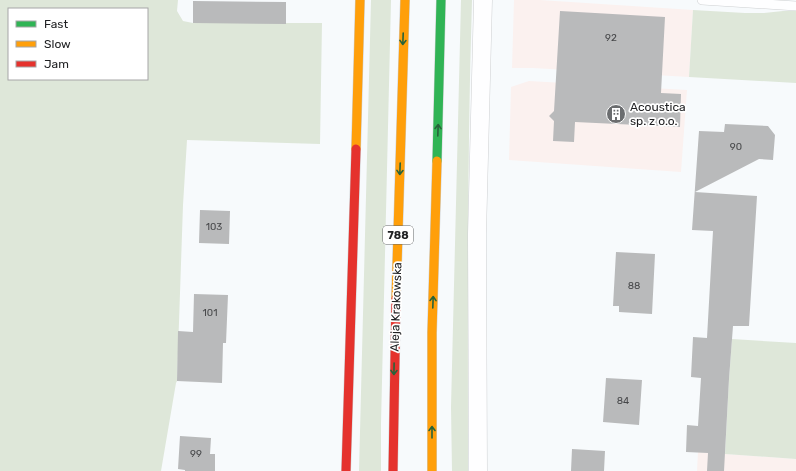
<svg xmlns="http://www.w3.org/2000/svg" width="796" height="471" viewBox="0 0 796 471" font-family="Rubik,sans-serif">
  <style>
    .industrial { fill: #fbf1ef }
    .green { fill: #dee7d9; fill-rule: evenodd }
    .building { fill: #b9babb }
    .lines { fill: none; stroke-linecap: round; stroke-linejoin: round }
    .lane-casing { stroke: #ced0d2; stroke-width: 10 }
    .street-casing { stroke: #ced0d2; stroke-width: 19 }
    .fast-casing { stroke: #ced0d2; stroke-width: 10 }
    .slow-casing { stroke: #ced0d2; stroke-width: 10 }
    .jam-casing { stroke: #ced0d2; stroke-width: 10 }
    .lane { stroke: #fefeff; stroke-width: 9 }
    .street { stroke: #fefeff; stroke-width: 18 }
    .fast { stroke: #30b455; stroke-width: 9 }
    .slow { stroke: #ff9f0a; stroke-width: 9 }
    .jam { stroke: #e5322d; stroke-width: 9 }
    .oneway { stroke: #27633a }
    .labels { text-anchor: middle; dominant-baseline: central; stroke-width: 3.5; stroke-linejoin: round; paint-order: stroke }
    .number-label { font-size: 10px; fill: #464749 }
    .shield { fill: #fff; stroke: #636465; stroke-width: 1 }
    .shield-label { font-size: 11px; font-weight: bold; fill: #202123 }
    .poi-label { font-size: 12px; fill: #202123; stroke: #fff; text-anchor: start }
    .street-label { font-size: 12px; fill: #202123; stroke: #fff }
  </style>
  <rect width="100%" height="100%" fill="#f7fafc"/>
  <path class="industrial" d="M 514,0 L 540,0 L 693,10 L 689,77 L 533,68 L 512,68 Z
    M 529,81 L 687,90 L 681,172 L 509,160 L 511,87 Z
    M 698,452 L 796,459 L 796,471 L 697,471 Z"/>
  <path class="green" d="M 0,0 L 178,0 L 177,11 L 183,21 L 193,23 L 322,23 L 320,144 L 187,140 L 183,205 L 177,381 L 176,383 L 161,471 L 0,471 ZM 9,9 L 147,9 L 147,79 L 9,79 Z
    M 371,0 L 391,0 L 381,424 L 381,471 L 359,471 Z
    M 461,0 L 472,0 C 467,157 468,314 468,471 L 452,471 L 451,407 Z
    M 693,10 L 745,13 L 764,13 L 783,11 L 796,11 L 796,83 L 689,77 Z
    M 732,339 L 796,343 L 796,459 L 725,454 L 729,379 Z"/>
  <path class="building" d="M 193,1 L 286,2 L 286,24 L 193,23 Z
    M 560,11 L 665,17 L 661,93 L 681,94 L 680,127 L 575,122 L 574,142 L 553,141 L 554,121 L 549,116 L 554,111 Z
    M 725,124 L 768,126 L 775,135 L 773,160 L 759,159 L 695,192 L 757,196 L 749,326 L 733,326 L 729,379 L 724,471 L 707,471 L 708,453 L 686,452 L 687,425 L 698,426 L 701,378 L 691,377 L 693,337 L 707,338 L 713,231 L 692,230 L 699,131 L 724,132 Z
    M 200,210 L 230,211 L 229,244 L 199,243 Z
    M 616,252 L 655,254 L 652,314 L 619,312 L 619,306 L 613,306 Z
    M 194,294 L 228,295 L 226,343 L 223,343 L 222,383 L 177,381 L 178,331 L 193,332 Z
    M 606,378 L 642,380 L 639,425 L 603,422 Z
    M 180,436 L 211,438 L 210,454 L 215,454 L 215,471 L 185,471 L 185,470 L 178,469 Z
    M 572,449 L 605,451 L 604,471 L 571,471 Z"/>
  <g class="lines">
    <defs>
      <path id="lane" d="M 702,0 L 796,6"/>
      <path id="street" d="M 478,471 L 477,234 L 483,0"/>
      <path id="fast" d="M 437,161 L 441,0"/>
      <path id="slow" d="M 356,149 L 360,0
        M 396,299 L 405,0
        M 432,471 L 432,333 L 437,161"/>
      <path id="jam" d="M 346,471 L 356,149
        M 393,471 L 396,299"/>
    </defs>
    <use href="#lane" class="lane-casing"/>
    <use href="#street" class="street-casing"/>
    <use href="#fast" class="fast-casing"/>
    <use href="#slow" class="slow-casing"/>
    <use href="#jam" class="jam-casing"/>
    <use href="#lane" class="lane"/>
    <use href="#street" class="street"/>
    <use href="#fast" class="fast"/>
    <use href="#slow" class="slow"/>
    <use href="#jam" class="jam"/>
  </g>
  <defs><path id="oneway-shaft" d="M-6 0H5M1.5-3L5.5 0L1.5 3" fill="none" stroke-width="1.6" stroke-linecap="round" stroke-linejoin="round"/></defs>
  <g class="oneway">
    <use href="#oneway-shaft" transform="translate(403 39) rotate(92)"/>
    <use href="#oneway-shaft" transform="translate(438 130) rotate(-88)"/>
    <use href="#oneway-shaft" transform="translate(400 169) rotate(92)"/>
    <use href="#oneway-shaft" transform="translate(433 302) rotate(-88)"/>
    <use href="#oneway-shaft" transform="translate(394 369) rotate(91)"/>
    <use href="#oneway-shaft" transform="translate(432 432) rotate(-90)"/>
  </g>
  <defs>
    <symbol id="building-disc" viewBox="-11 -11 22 22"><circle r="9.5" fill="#6b6d6f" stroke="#fff"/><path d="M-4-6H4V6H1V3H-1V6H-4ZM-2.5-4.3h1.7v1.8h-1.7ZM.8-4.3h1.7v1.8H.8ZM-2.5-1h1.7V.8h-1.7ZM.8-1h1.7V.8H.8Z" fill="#fff"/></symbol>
  </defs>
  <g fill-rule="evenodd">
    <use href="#building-disc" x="605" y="103" width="22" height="22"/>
  </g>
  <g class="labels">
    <g class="number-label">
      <text x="611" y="38">92</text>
      <text x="736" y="147">90</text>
      <text x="214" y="227">103</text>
      <text x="634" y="286">88</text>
      <text x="210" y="313">101</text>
      <text x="623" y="401">84</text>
      <text x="196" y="454">99</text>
    </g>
    <rect class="shield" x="383" y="226" width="30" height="18" rx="3"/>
    <g class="shield-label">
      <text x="398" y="235">788</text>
    </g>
    <g class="poi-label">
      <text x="630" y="107">Acoustica<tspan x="630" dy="14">sp. z o.o.</tspan></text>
    </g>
    <g class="street-label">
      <text transform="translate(396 307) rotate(-88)">Aleja Krakowska</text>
    </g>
  </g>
  <rect x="8" y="8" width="140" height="72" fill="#ffffff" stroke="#a6a6a7"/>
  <rect x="16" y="21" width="20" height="6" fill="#30b455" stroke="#a6a6a7"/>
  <text x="44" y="28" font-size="12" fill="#202123">Fast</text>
  <rect x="16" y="41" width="20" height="6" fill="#ff9f0a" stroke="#a6a6a7"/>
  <text x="44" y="48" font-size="12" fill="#202123">Slow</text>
  <rect x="16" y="61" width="20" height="6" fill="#e5322d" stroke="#a6a6a7"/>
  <text x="44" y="68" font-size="12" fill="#202123">Jam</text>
</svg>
